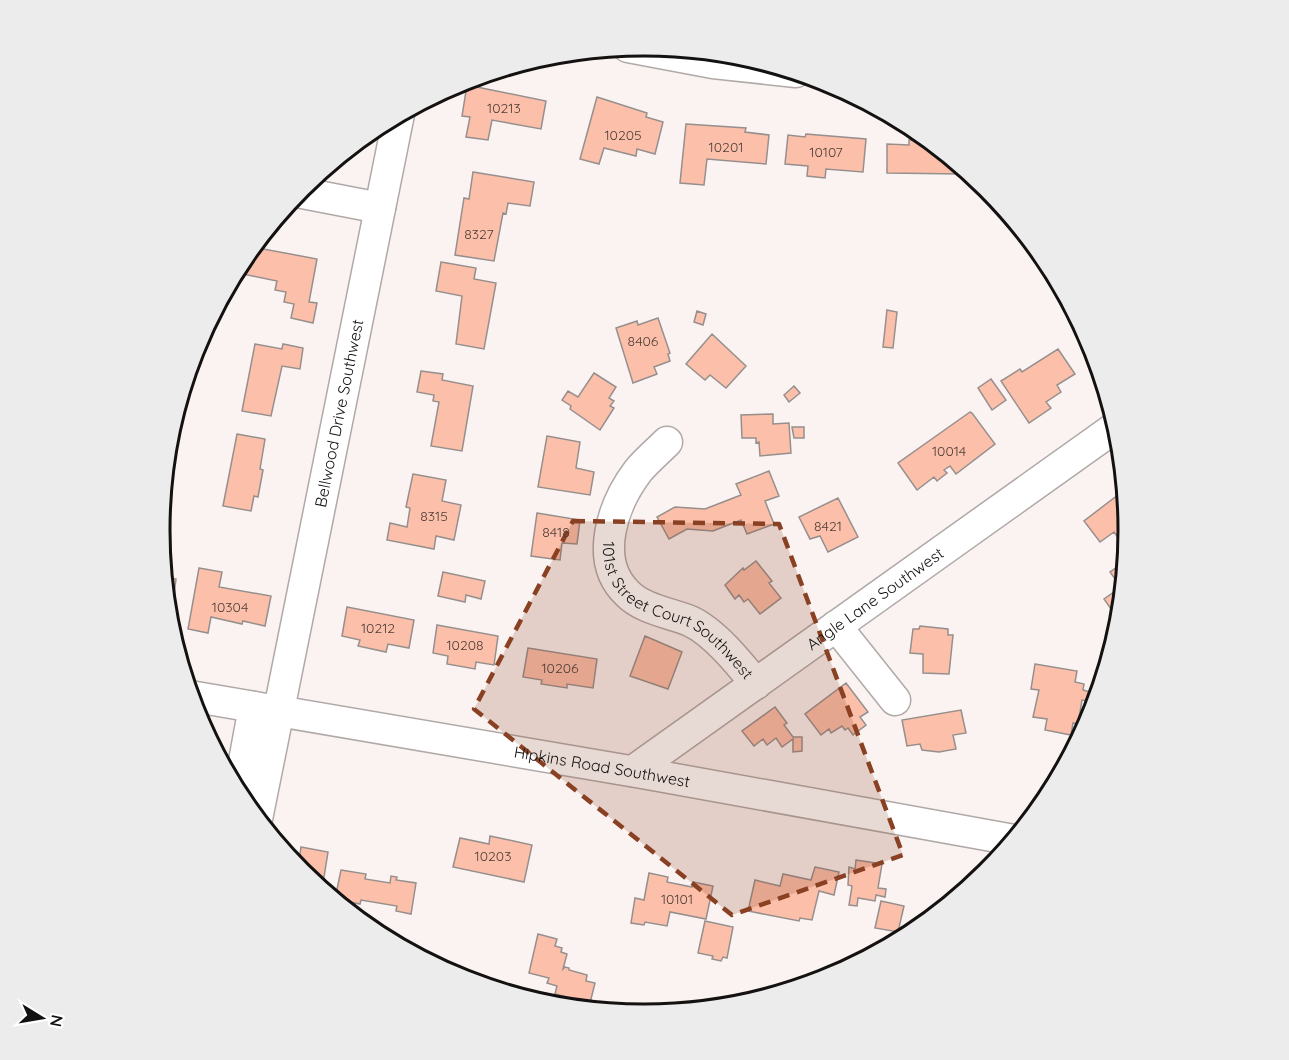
<svg xmlns="http://www.w3.org/2000/svg" width="1289" height="1060" viewBox="0 0 1289 1060" font-family="Quicksand,sans-serif">
  <style>
    .building { fill: #fcc0aa; stroke: #968f8d; stroke-width: 1.5 }
    .lines { fill: none; stroke-linecap: round; stroke-linejoin: round }
    .minor-casing { stroke: #b0a9a7; stroke-width: 33 }
    .minor { stroke: #fff; stroke-width: 30 }
    .marked { fill: #894023; fill-opacity: 0.2; stroke: #894023; stroke-width: 4.5; stroke-dasharray: 12 8; stroke-linejoin: round }
    .labels { text-anchor: middle; dominant-baseline: central; stroke-width: 4.5; stroke-linejoin: round; paint-order: stroke }
    .number-label { font-size: 14px; fill: #4e3e37 }
    .street-label { font-size: 16px; fill: #141211; stroke: #fff }
    .rim { fill: none; stroke: #141211; stroke-width: 3 }
  </style>
  <rect width="100%" height="100%" fill="#faf3f1"/>
  <path class="building" d="M 467,85 L 546,101 L 541,129 L 492,120 L 488,140 L 466,137 L 470,117 L 462,116 Z
    M 597,97 L 647,113 L 646,117 L 663,122 L 655,154 L 637,149 L 636,156 L 604,148 L 599,164 L 580,159 Z
    M 686,124 L 746,128 L 745,132 L 769,135 L 766,164 L 707,159 L 704,185 L 680,183 Z
    M 806,134 L 866,139 L 863,172 L 826,169 L 825,178 L 807,176 L 808,166 L 785,164 L 788,135 L 805,137 Z
    M 909,140 L 930,140 L 961,165 L 961,174 L 887,173 L 887,144 L 909,145 Z
    M 473,172 L 534,182 L 530,206 L 508,203 L 506,214 L 503,213 L 494,261 L 455,255 L 464,198 L 469,199 Z
    M 253,247 L 317,259 L 309,302 L 317,303 L 313,323 L 291,318 L 294,304 L 284,302 L 286,292 L 275,290 L 277,281 L 238,273 L 241,260 Z
    M 441,262 L 476,268 L 474,279 L 496,283 L 484,349 L 456,344 L 462,296 L 436,291 Z
    M 887,310 L 897,312 L 893,348 L 883,347 Z
    M 697,311 L 706,314 L 703,325 L 694,322 Z
    M 658,318 L 670,353 L 668,354 L 670,361 L 654,367 L 657,374 L 633,383 L 616,328 L 637,321 L 638,325 Z
    M 712,334 L 746,366 L 726,388 L 710,375 L 705,380 L 686,364 Z
    M 255,344 L 282,349 L 283,344 L 303,348 L 300,369 L 282,366 L 271,416 L 242,411 Z
    M 1058,349 L 1075,374 L 1057,385 L 1061,392 L 1046,402 L 1051,408 L 1029,423 L 1001,381 L 1020,369 L 1022,372 Z
    M 421,371 L 443,374 L 442,380 L 473,386 L 462,451 L 431,446 L 439,402 L 433,401 L 434,395 L 417,392 Z
    M 594,373 L 616,387 L 609,398 L 614,401 L 610,406 L 614,408 L 600,430 L 570,409 L 571,406 L 562,400 L 568,391 L 578,397 Z
    M 991,379 L 1006,400 L 992,410 L 978,388 Z
    M 794,386 L 800,393 L 789,402 L 784,395 Z
    M 970,412 L 972,413 L 995,444 L 956,474 L 950,466 L 944,470 L 947,473 L 937,481 L 934,477 L 917,490 L 898,463 Z
    M 773,414 L 773,424 L 789,423 L 791,453 L 760,456 L 759,442 L 756,443 L 756,438 L 742,438 L 741,415 Z
    M 792,427 L 804,427 L 804,438 L 794,438 Z
    M 237,434 L 265,439 L 260,469 L 263,470 L 258,497 L 254,496 L 251,511 L 223,506 Z
    M 547,436 L 580,442 L 576,468 L 594,472 L 590,495 L 538,487 Z
    M 769,471 L 779,496 L 765,501 L 774,524 L 747,534 L 741,520 L 713,531 L 687,529 L 669,539 L 657,517 L 675,507 L 705,509 L 741,495 L 736,484 Z
    M 413,474 L 446,480 L 442,501 L 461,505 L 454,540 L 436,536 L 434,549 L 387,540 L 390,523 L 407,527 L 410,508 L 406,507 Z
    M 1123,491 L 1126,495 L 1129,536 L 1121,542 L 1114,532 L 1100,542 L 1084,521 Z
    M 838,498 L 858,537 L 828,552 L 820,536 L 810,539 L 799,517 Z
    M 537,513 L 580,520 L 577,544 L 562,543 L 560,560 L 531,556 Z
    M 756,561 L 772,581 L 769,583 L 781,598 L 760,614 L 748,599 L 744,602 L 739,595 L 735,599 L 725,585 L 743,568 L 744,570 Z
    M 1126,561 L 1120,622 L 1104,599 L 1121,587 L 1110,572 Z
    M 199,568 L 222,572 L 219,587 L 271,596 L 265,626 L 243,621 L 242,624 L 211,617 L 208,633 L 188,629 Z
    M 443,572 L 485,581 L 481,599 L 466,595 L 465,602 L 438,596 Z
    M 164,577 L 176,579 L 172,608 L 167,607 Z
    M 347,607 L 414,620 L 409,648 L 388,644 L 386,652 L 358,646 L 360,640 L 342,636 Z
    M 437,625 L 498,636 L 494,665 L 476,662 L 475,669 L 447,664 L 448,656 L 433,653 Z
    M 920,626 L 948,629 L 948,635 L 953,635 L 949,674 L 923,673 L 923,654 L 910,653 L 913,629 L 919,629 Z
    M 645,636 L 682,652 L 668,689 L 630,676 Z
    M 528,648 L 597,659 L 593,688 L 567,684 L 567,688 L 541,684 L 542,680 L 523,677 Z
    M 1035,664 L 1077,671 L 1075,682 L 1084,684 L 1083,690 L 1090,692 L 1091,686 L 1097,687 L 1099,678 L 1104,679 L 1091,719 L 1094,702 L 1082,700 L 1078,724 L 1073,723 L 1071,735 L 1045,730 L 1047,719 L 1033,717 L 1039,690 L 1031,689 Z
    M 846,683 L 868,712 L 860,717 L 866,725 L 853,735 L 848,728 L 845,730 L 842,726 L 831,733 L 829,729 L 821,735 L 805,714 Z
    M 775,707 L 787,723 L 784,725 L 793,737 L 802,737 L 802,751 L 793,752 L 793,739 L 782,747 L 776,738 L 767,745 L 763,739 L 754,746 L 742,731 Z
    M 961,710 L 966,733 L 953,735 L 956,749 L 939,752 L 922,750 L 920,744 L 907,746 L 902,720 Z
    M 490,836 L 532,845 L 524,882 L 453,867 L 460,838 L 489,844 Z
    M 301,847 L 328,852 L 322,889 L 297,867 L 298,860 L 295,860 L 296,853 L 300,854 Z
    M 856,860 L 882,864 L 878,888 L 886,889 L 885,897 L 876,895 L 875,901 L 858,898 L 857,906 L 849,905 L 852,886 L 848,885 L 849,867 L 855,869 Z
    M 815,867 L 839,872 L 834,895 L 819,891 L 812,920 L 800,918 L 799,921 L 748,911 L 755,880 L 780,886 L 783,874 L 811,880 Z
    M 341,870 L 366,874 L 365,879 L 390,883 L 391,876 L 397,877 L 396,880 L 416,883 L 411,914 L 396,911 L 397,906 L 361,900 L 360,904 L 335,899 Z
    M 649,873 L 668,877 L 667,882 L 692,887 L 693,882 L 713,886 L 706,919 L 670,912 L 667,926 L 645,922 L 644,925 L 631,923 L 635,898 L 644,900 Z
    M 881,901 L 904,906 L 898,932 L 875,928 Z
    M 705,921 L 733,927 L 727,958 L 723,957 L 721,961 L 712,959 L 713,956 L 698,953 Z
    M 538,934 L 557,939 L 555,946 L 562,948 L 561,952 L 567,954 L 563,969 L 565,967 L 569,968 L 569,970 L 587,975 L 586,981 L 595,983 L 590,1003 L 555,994 L 557,986 L 547,983 L 549,978 L 529,973 Z"/>
  <g class="lines">
    <defs>
      <g id="minor">
        <path d="M 628,47 L 713,63 L 796,72"/>
        <path d="M 297,192 L 380,208"/>
        <path id="s1" d="M 667,442 C 657,452 646,461 638,471 C 613,504 593,560 627,593 C 642,609 670,613 690,621 C 714,632 739,663 756,684"/>
        <path d="M 836,626 L 895,700"/>
        <path id="s2" d="M 190,696 L 642,773 L 1014,840"/>
        <path id="s3" d="M 633,771 L 1117,426"/>
        <path d="M 238,794 L 254,707"/>
        <path id="s4" d="M 257,819 L 399,114"/>
      </g>
    </defs>
    <use href="#minor" class="minor-casing"/>
    <use href="#minor" class="minor"/>
  </g>
  <path class="marked" d="M 573,521 L 779,524 L 903,855 L 732,915 L 474,709 Z"/>
  <g class="labels">
    <g class="number-label">
      <text x="504" y="108">10213</text>
      <text x="623" y="135">10205</text>
      <text x="726" y="147">10201</text>
      <text x="826" y="152">10107</text>
      <text x="479" y="234">8327</text>
      <text x="643" y="341">8406</text>
      <text x="949" y="451">10014</text>
      <text x="434" y="516">8315</text>
      <text x="828" y="526">8421</text>
      <text x="556" y="532">8418</text>
      <text x="230" y="607">10304</text>
      <text x="378" y="628">10212</text>
      <text x="465" y="645">10208</text>
      <text x="560" y="668">10206</text>
      <text x="493" y="856">10203</text>
      <text x="677" y="899">10101</text>
    </g>
    <g class="street-label">
      <text stroke="none"><textPath href="#s4" startOffset="414">Bellwood Drive Southwest</textPath></text>
      <text stroke="none"><textPath href="#s3" startOffset="297">Angle Lane Southwest</textPath></text>
      <text stroke="none"><textPath href="#s1" startOffset="222">101st Street Court Southwest</textPath></text>
      <text stroke="none"><textPath href="#s2" startOffset="418">Hipkins Road Southwest</textPath></text>
    </g>
  </g>
  <path d="M0 0H1289V1060H0ZM170 530a474 474 0 1 1 948 0a474 474 0 1 1-948 0Z" fill="#ececec" fill-rule="evenodd"/>
  <path class="rim" d="M170 530a474 474 0 1 1 948 0a474 474 0 1 1-948 0Z"/>
  <g transform="translate(42 1018) rotate(101)" stroke="#ffffff" stroke-width="4.5" paint-order="stroke">
  <path d="M0-4.5L10 22L0 15L-10 22Z" fill="#141211"/>
  <text y="-9" font-size="16" font-weight="bold" text-anchor="middle" fill="#141211">N</text>
  </g>
</svg>
